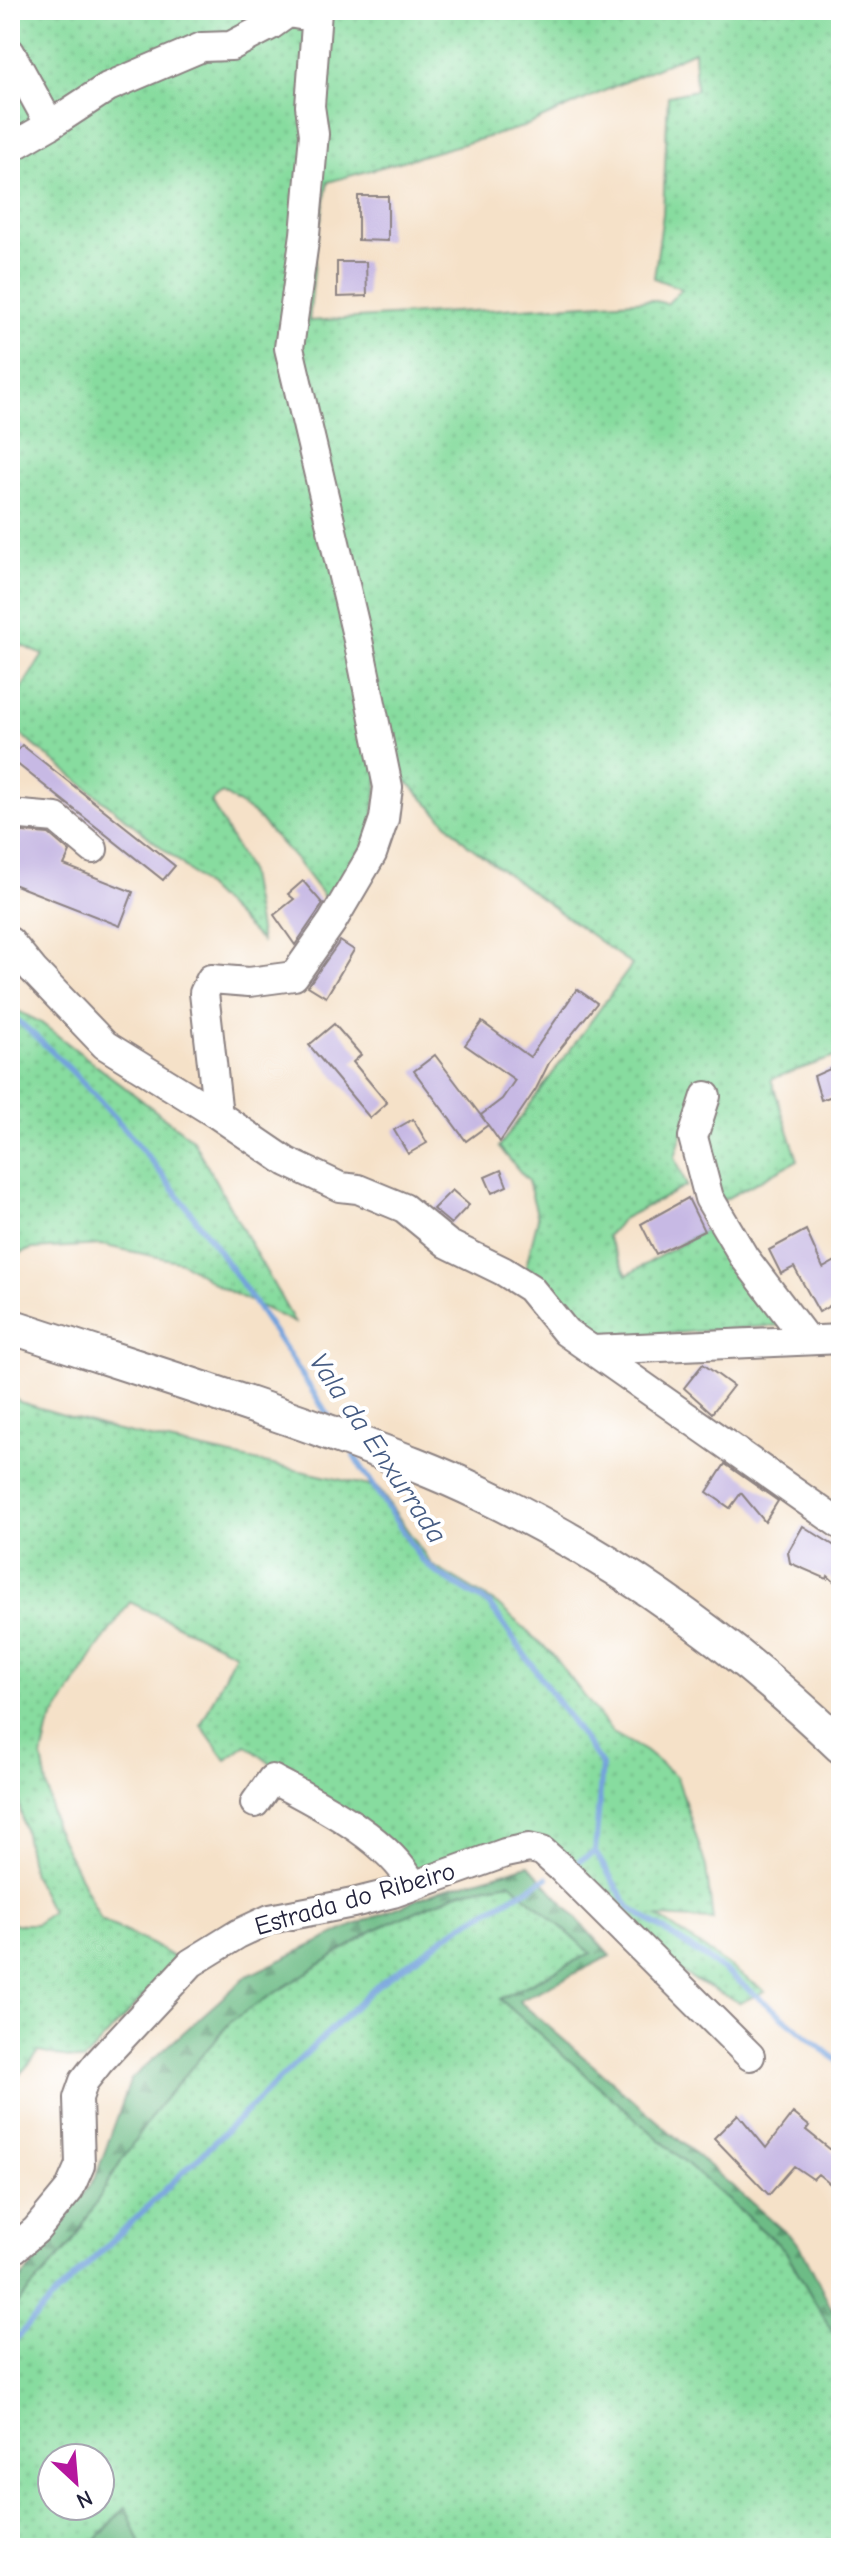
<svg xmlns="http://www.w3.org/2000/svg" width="851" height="2558" viewBox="0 0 851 2558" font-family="'Comic Neue',sans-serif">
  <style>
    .grass { fill: url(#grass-dots); stroke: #547f6d; stroke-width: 2; fill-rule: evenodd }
    .forest { fill: url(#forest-firs); stroke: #486f60; stroke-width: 2 }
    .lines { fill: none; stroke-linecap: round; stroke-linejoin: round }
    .stream { stroke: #73a2dc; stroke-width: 6 }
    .building { fill: #c7b9e4 }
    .minor-casing { stroke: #8c8282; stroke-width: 32 }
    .major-casing { stroke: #8c8282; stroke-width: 38 }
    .minor { stroke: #fff; stroke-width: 28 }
    .major { stroke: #fff; stroke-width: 34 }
    .labels { text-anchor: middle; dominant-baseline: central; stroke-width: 8; stroke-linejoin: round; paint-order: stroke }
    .street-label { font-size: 26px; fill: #22223b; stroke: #fff }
    .water-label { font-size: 28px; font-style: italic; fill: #465c83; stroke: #fff }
  </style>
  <defs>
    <pattern id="grass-dots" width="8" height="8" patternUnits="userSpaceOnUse" patternTransform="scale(2)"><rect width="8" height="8" fill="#87dc9f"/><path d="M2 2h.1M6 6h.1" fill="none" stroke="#74bc8a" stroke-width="1.8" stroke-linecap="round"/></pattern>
    <pattern id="forest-firs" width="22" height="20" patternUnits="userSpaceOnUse" patternTransform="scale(2)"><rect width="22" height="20" fill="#6dbc86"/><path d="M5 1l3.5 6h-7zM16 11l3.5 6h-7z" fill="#59986f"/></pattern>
  </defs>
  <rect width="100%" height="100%" fill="#fff"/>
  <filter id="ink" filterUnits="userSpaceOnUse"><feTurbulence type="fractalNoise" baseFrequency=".0125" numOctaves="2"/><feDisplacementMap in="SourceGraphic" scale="16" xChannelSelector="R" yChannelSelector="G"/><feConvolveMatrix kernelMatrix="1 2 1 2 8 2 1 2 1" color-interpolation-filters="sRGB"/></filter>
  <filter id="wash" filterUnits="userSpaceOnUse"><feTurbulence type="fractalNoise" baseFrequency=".006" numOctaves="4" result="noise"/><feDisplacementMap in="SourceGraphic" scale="32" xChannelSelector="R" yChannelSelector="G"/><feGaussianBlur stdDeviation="1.8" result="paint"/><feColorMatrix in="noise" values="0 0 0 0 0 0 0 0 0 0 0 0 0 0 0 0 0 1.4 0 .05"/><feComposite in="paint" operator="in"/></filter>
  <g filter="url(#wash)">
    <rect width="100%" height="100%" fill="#f5e1c8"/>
    <path class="grass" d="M 10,10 L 841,10 L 841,1055 L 771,1079 L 798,1160 L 722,1201 L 702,1146 L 723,1095 L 697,1086 L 675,1157 L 687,1186 L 624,1218 L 607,1236 L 627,1275 L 710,1227 L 784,1325 L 649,1335 L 590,1333 L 567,1300 L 525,1270 L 538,1218 L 528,1181 L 499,1147 L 632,965 L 468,845 L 400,774 L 378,778 L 372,826 L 335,911 L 296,860 L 254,814 L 222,793 L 211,802 L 248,869 L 261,941 L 181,863 L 10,726 L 10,706 L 43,655 L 10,640 ZM 694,51 L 696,90 L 668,96 L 663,214 L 654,278 L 682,289 L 667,304 L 652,300 L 309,321 L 317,240 L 328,182 L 523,127 Z
      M 10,1007 L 40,1022 L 192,1139 L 295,1323 L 218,1286 L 182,1262 L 101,1245 L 32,1249 L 10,1257 Z
      M 10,1393 L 20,1402 L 114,1430 L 378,1488 L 432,1565 L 497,1604 L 551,1653 L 613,1733 L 645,1751 L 677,1777 L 706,1867 L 713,1920 L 658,1917 L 765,1991 L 740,2003 L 668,1966 L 535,1844 L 418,1875 L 246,1745 L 226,1760 L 201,1725 L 235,1653 L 130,1602 L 92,1656 L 49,1726 L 42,1757 L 54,1825 L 101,1920 L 153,1945 L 178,1960 L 83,2061 L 39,2052 L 10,2086 L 10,1924 L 36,1924 L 51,1912 L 33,1875 L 10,1757 Z
      M 510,1882 L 591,1953 L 500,1999 L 785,2250 L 841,2347 L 841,2548 L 142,2548 L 125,2507 L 89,2548 L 10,2548 L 10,2311 L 72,2243 L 122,2159 L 160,2104 L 232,2020 L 376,1929 L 462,1891 ZM 52,2458 L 100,2458 L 100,2506 L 52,2506 Z"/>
    <path class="forest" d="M 529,1865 L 610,1956 L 519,2001 L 800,2245 L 841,2327 L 841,2347 L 785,2250 L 500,1999 L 591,1953 L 510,1882 L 462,1891 L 376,1929 L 232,2020 L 160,2104 L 122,2159 L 72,2243 L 10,2312 L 10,2291 L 39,2259 L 96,2176 L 131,2079 L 247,1976 L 352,1926 L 440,1890 Z
      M 126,2507 L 142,2548 L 89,2548 Z"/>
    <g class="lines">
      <path class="stream" d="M 10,1014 C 141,1123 239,1278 331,1420
        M 354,1456 L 421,1559 L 438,1574 L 489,1604 L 602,1765 L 595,1852 L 629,1907 L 731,1975 L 841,2064
        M 579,1861 L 595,1852
        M 10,2345 L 54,2297 L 376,1986 L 462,1925 L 547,1878"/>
    </g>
    <g id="blocks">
      <path class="building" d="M 358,196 L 388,196 L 388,241 L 358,240 Z
        M 337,262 L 366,262 L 367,296 L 337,297 Z
        M 22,745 L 175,866 L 163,880 L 11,759 Z
        M 10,831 L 49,834 L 70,852 L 64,865 L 133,892 L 120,926 L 10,883 Z
        M 303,881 L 323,904 L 295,945 L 274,915 L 294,899 L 288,894 Z
        M 340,941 L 354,950 L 326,997 L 308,986 Z
        M 577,989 L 597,1003 L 549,1063 L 536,1089 L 500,1142 L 481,1115 L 502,1099 L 515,1080 L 465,1045 L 482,1022 L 530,1057 Z
        M 334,1024 L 361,1055 L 353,1062 L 387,1103 L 370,1118 L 309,1045 Z
        M 435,1055 L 488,1125 L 466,1141 L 414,1071 Z
        M 841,1064 L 841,1093 L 821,1100 L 814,1076 Z
        M 413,1119 L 427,1143 L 408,1154 L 394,1130 Z
        M 501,1170 L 507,1186 L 492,1193 L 485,1177 Z
        M 452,1190 L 469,1205 L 451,1224 L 433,1209 Z
        M 688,1198 L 704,1231 L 656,1254 L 641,1224 Z
        M 806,1230 L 823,1268 L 841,1258 L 841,1299 L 819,1312 L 794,1267 L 781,1274 L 769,1250 Z
        M 703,1364 L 733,1386 L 712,1413 L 684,1388 Z
        M 725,1464 L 778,1501 L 765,1522 L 741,1493 L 730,1508 L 707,1492 Z
        M 803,1526 L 841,1550 L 841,1588 L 828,1576 L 827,1579 L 790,1563 L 788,1552 Z
        M 793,2113 L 809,2126 L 806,2130 L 841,2158 L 841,2193 L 818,2174 L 813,2179 L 794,2166 L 769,2195 L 714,2138 L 738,2114 L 766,2148 Z"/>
    </g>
  </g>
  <g filter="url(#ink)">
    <use href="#blocks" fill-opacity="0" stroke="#8c8282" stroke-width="2"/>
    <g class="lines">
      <defs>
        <path id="minor" d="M 10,52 L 50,125
          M 10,148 L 50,125 L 108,87 L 202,47 L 231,46 L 271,25 L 288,13 L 300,15 L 317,10
          M 10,814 L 56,818 L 93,849
          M 10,942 L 33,970 L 105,1045 L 218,1115 L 287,1162 L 340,1187 L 358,1189 L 404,1208 L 448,1244 L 503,1271 L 530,1288 L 566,1332 L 841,1525
          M 706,1096 L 693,1137 L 709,1198 L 744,1257 L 807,1340
          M 218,1115 L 204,993 L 211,979 L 249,982 L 294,976 L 332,922 L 372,854 L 384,819 L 388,787 L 358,640 L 289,348 L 305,234 L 314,134 L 310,106 L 317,11
          M 593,1350 L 841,1339
          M 255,1803 L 272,1779 C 319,1804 387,1837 413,1885
          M 10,2252 L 36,2230 L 69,2190 L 80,2165 L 78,2098 L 84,2081 L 99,2062 L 191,1963 L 238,1934 L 270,1919 L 353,1903 L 393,1893 L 505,1853 L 529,1848 L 542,1851 L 560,1867 L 750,2056"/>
        <path id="major" d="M 10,1326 C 113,1360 217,1392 320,1429 C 374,1449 429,1468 482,1494 C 615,1558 735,1644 841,1746"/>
      </defs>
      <use href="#minor" class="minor-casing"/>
      <use href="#major" class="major-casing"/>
      <use href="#minor" class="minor"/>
      <use href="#major" class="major"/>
    </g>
  </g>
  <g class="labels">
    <g class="street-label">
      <text transform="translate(355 1899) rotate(-16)">Estrada do Ribeiro</text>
    </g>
    <g class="water-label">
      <text transform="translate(378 1448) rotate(56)">Vala da Enxurrada</text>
    </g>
  </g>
  <rect width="851" height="2558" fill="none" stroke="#fff" stroke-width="40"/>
  <g transform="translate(76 2482) rotate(154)"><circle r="38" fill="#ffffff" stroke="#a7a7b1" stroke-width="2"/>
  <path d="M0-6L14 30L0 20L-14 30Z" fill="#b5179e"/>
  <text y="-12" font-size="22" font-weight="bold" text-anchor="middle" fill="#22223b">N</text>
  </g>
</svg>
